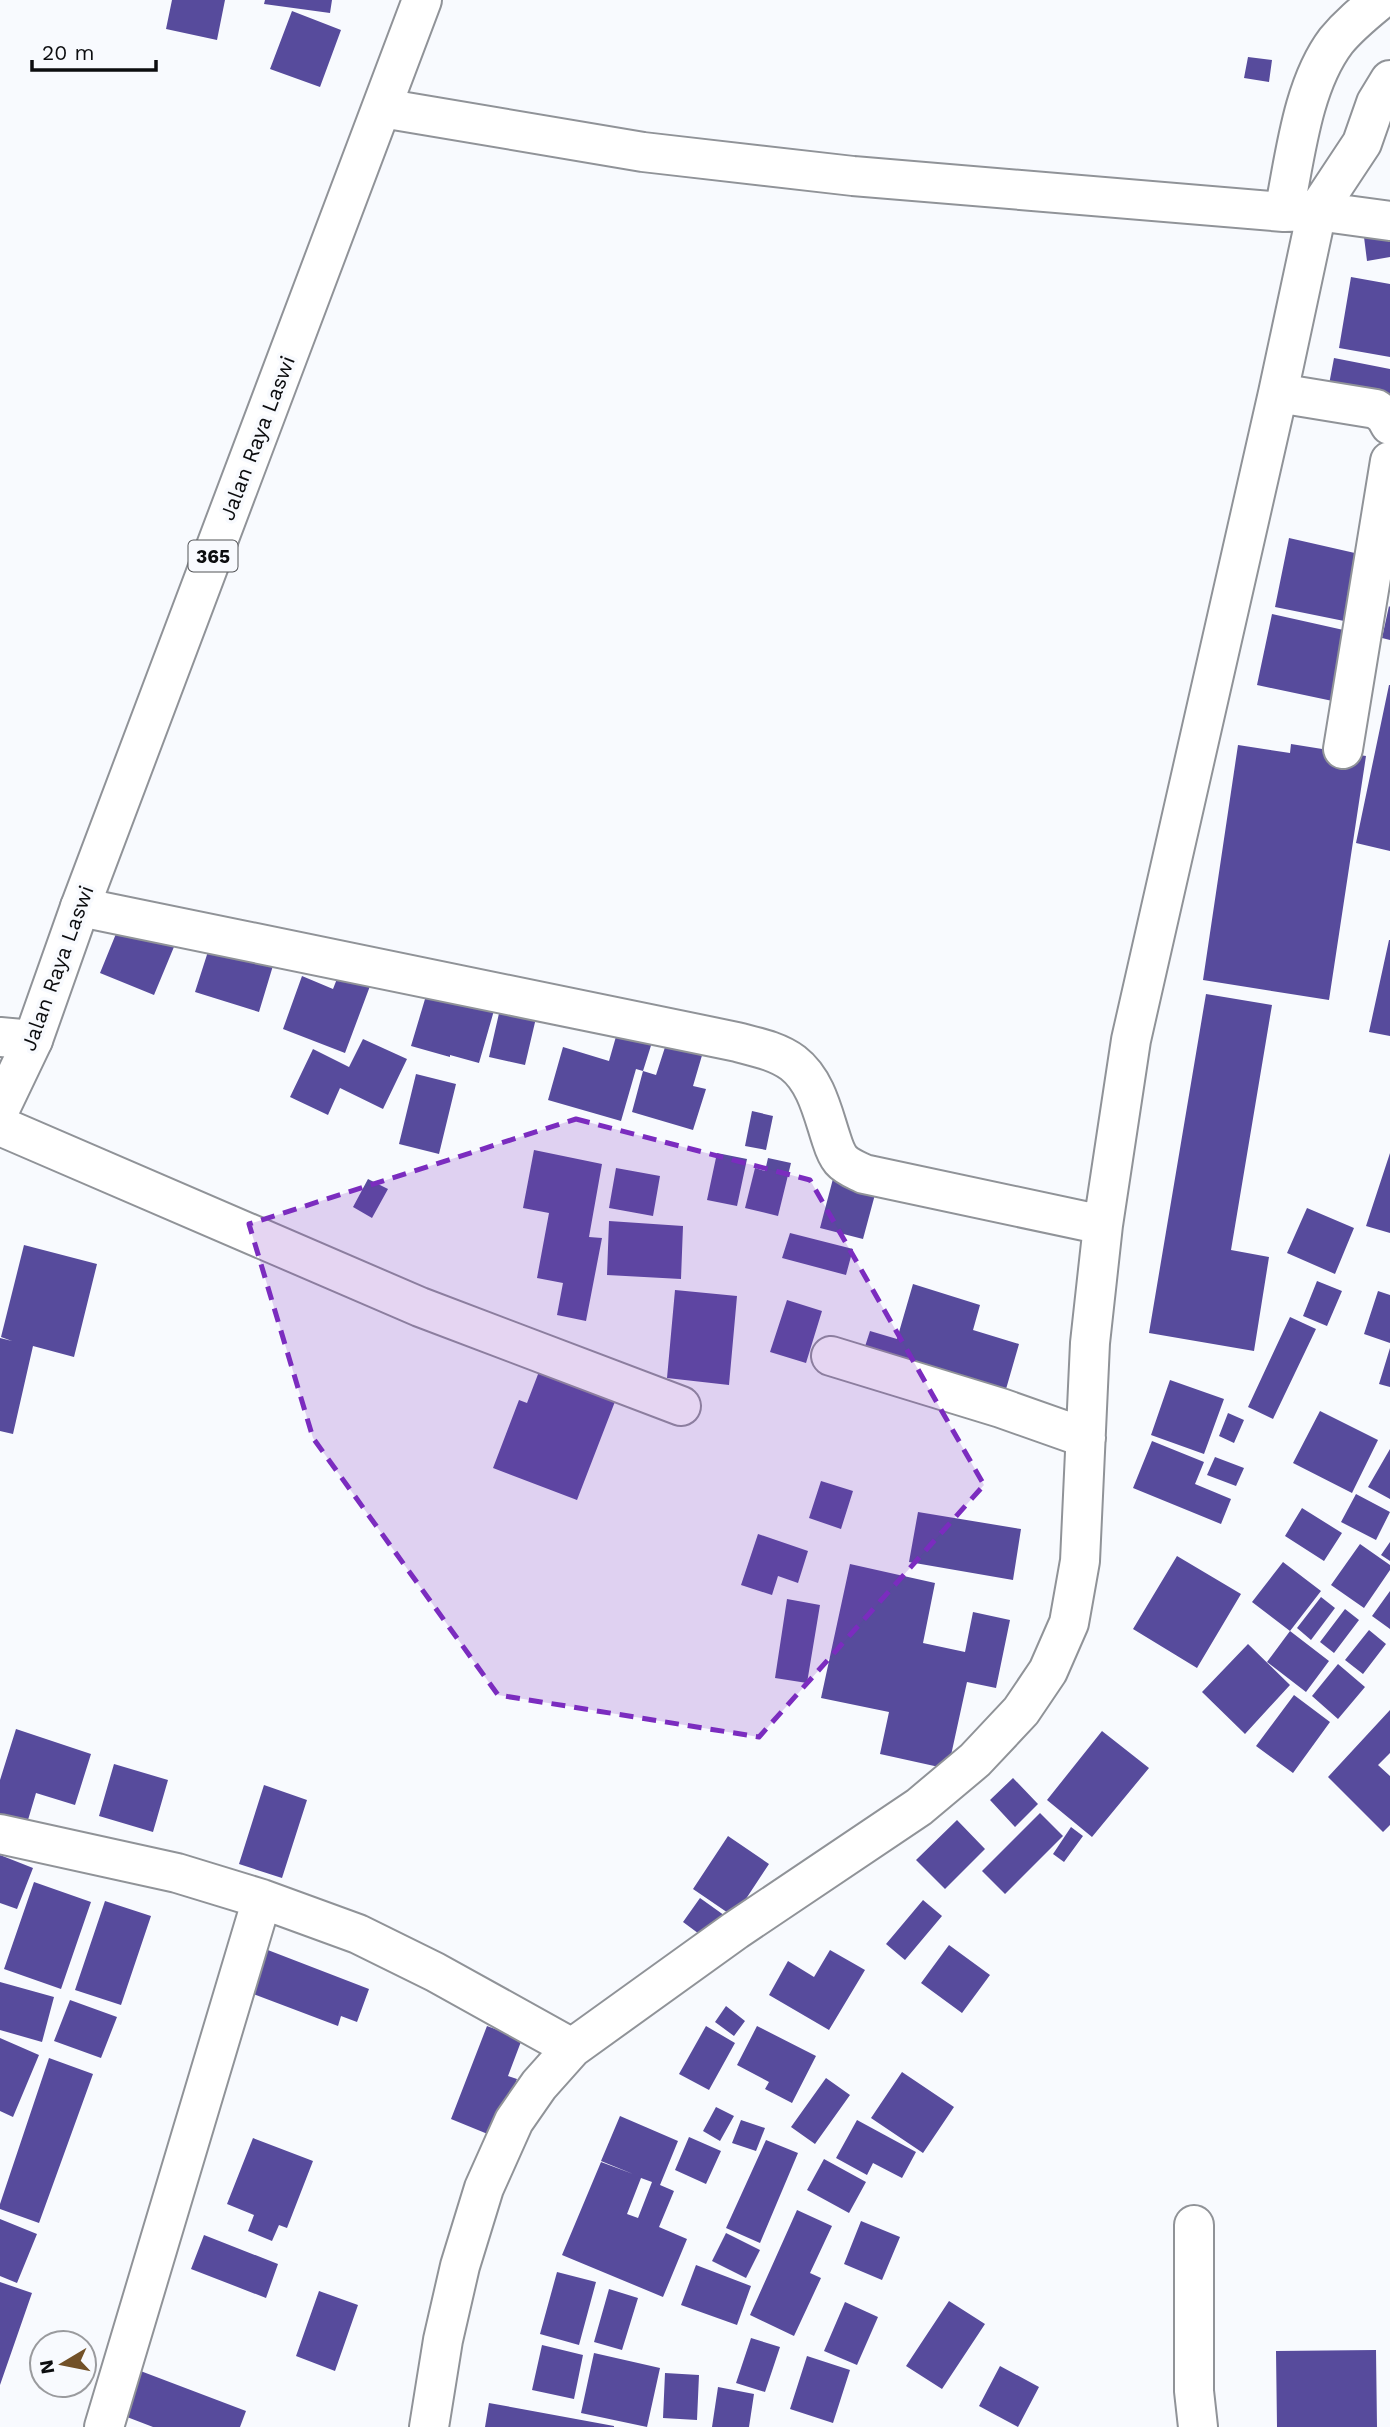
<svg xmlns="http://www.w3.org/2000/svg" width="1390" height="2427" viewBox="0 0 1390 2427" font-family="'Work Sans',sans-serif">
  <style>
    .building { fill: #574b9c; fill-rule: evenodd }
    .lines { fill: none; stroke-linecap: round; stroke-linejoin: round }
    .minor-casing { stroke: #909398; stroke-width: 42 }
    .primary-casing { stroke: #909398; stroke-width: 42 }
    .minor { stroke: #fff; stroke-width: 38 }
    .primary { stroke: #fff; stroke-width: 38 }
    .marked { fill: #7b2cbf; fill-opacity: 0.2; stroke: #7b2cbf; stroke-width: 5; stroke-dasharray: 14 9; stroke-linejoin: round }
    .labels { text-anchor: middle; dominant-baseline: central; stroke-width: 7; stroke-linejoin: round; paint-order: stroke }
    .shield { fill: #f8fafe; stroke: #535457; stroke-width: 2 }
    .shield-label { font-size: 19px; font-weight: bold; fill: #0c0d0f }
    .street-label { font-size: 21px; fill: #0c0d0f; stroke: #f8fafe }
  </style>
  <rect width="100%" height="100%" fill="#f8fafe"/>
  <path class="building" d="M 172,0 L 225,0 L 217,40 L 166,29 Z
    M 265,0 L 332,0 L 330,13 L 264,4 Z
    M 292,11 L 341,30 L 320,87 L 270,69 Z
    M 1248,57 L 1272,60 L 1269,82 L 1244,78 Z
    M 1390,232 L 1390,257 L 1367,261 L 1364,237 Z
    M 1351,277 L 1390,284 L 1390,357 L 1339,348 Z
    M 1334,358 L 1390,369 L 1390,406 L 1327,395 Z
    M 1289,538 L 1368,556 L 1354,623 L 1275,607 Z
    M 1389,606 L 1390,607 L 1390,640 L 1382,638 Z
    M 1272,614 L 1357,633 L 1342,703 L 1257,685 Z
    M 1389,685 L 1390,685 L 1390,851 L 1356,843 Z
    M 1291,744 L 1366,756 L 1329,1000 L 1203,980 L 1238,745 L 1290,753 Z
    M 122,919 L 176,942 L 154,995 L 100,973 Z
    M 212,939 L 275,959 L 259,1012 L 195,992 Z
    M 1389,940 L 1390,940 L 1390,1036 L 1369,1032 Z
    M 342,966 L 373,978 L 345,1053 L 283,1029 L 302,976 L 333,989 Z
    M 428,989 L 497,1000 L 479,1063 L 450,1055 L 450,1057 L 411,1046 Z
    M 1206,994 L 1272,1005 L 1231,1250 L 1269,1257 L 1254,1351 L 1149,1333 Z
    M 500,1009 L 536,1018 L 525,1065 L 489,1057 Z
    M 619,1026 L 654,1036 L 643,1071 L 636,1069 L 621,1121 L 548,1100 L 563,1047 L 609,1061 Z
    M 363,1039 L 407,1059 L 383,1109 L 340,1088 L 328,1115 L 290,1097 L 313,1049 L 349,1067 Z
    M 667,1041 L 703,1052 L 693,1086 L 706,1089 L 693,1130 L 632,1112 L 643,1071 L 656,1075 Z
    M 416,1074 L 456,1084 L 439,1154 L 399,1144 Z
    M 752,1111 L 773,1116 L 766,1150 L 745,1146 Z
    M 534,1150 L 602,1164 L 589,1237 L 602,1238 L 586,1321 L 557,1315 L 563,1283 L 537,1278 L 549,1213 L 523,1208 Z
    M 717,1153 L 747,1159 L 737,1206 L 707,1200 Z
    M 1390,1153 L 1390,1233 L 1366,1226 Z
    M 768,1158 L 791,1163 L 778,1216 L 745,1208 L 755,1168 L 765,1171 Z
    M 616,1168 L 660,1176 L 653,1216 L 609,1208 Z
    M 834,1175 L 877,1187 L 863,1239 L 820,1228 Z
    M 368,1179 L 388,1189 L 372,1218 L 353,1207 Z
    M 1307,1208 L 1354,1228 L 1335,1274 L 1287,1253 Z
    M 609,1221 L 683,1226 L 681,1279 L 607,1275 Z
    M 790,1233 L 853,1249 L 846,1275 L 782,1258 Z
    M 24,1245 L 97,1264 L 74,1357 L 33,1346 L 13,1434 L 0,1431 L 0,1338 L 12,1341 L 1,1337 Z
    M 1317,1281 L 1342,1291 L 1327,1326 L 1303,1316 Z
    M 913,1284 L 980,1305 L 973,1330 L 1019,1344 L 1002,1403 L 861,1359 L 870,1331 L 897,1339 Z
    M 675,1290 L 737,1296 L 729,1385 L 667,1378 Z
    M 1378,1291 L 1390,1295 L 1390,1343 L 1364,1334 Z
    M 787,1300 L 822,1311 L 806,1363 L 770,1352 Z
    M 1290,1317 L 1316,1329 L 1273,1419 L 1248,1407 Z
    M 1390,1348 L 1390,1387 L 1379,1384 Z
    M 540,1369 L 616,1399 L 577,1500 L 493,1468 L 519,1400 L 527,1403 Z
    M 1170,1380 L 1224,1399 L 1204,1454 L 1151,1435 Z
    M 1320,1411 L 1378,1440 L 1352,1493 L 1293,1463 Z
    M 1228,1413 L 1244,1420 L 1234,1443 L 1219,1436 Z
    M 1152,1441 L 1204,1462 L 1195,1484 L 1231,1499 L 1221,1524 L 1133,1488 Z
    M 1390,1449 L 1390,1499 L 1368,1487 Z
    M 1215,1457 L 1244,1468 L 1236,1486 L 1207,1475 Z
    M 821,1481 L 853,1491 L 841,1529 L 809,1518 Z
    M 1356,1494 L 1390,1512 L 1376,1540 L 1341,1522 Z
    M 1302,1508 L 1342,1533 L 1324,1561 L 1285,1536 Z
    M 918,1512 L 1021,1529 L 1013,1580 L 909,1562 Z
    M 758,1534 L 808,1551 L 798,1583 L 778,1576 L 772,1595 L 741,1585 Z
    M 1390,1542 L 1390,1561 L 1381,1555 Z
    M 1360,1544 L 1390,1565 L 1390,1570 L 1364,1608 L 1331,1585 Z
    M 1177,1556 L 1241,1594 L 1197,1668 L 1133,1629 Z
    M 1283,1562 L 1321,1591 L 1290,1631 L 1329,1661 L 1306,1692 L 1267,1662 L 1290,1631 L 1252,1602 Z
    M 850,1564 L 935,1583 L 923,1643 L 965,1652 L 973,1612 L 1010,1620 L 996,1688 L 967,1682 L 948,1769 L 880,1754 L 889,1712 L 821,1698 Z
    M 1390,1591 L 1390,1629 L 1372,1616 Z
    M 1321,1597 L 1335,1608 L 1311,1640 L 1297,1628 Z
    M 787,1599 L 820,1605 L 807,1683 L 775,1678 Z
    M 1345,1609 L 1359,1620 L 1334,1653 L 1320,1642 Z
    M 1369,1630 L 1386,1644 L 1363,1674 L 1345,1660 Z
    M 1248,1644 L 1290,1685 L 1245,1734 L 1202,1692 Z
    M 1338,1664 L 1365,1687 L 1338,1719 L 1312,1696 Z
    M 1294,1695 L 1330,1722 L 1293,1773 L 1256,1746 Z
    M 1390,1710 L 1390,1753 L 1378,1765 L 1390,1776 L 1390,1825 L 1383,1832 L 1328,1777 Z
    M 16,1729 L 91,1754 L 75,1805 L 36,1793 L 25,1830 L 0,1823 L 0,1780 Z
    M 1102,1731 L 1149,1768 L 1092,1837 L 1047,1800 Z
    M 114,1764 L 168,1780 L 153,1832 L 99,1816 Z
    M 1013,1778 L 1038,1804 L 1015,1827 L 990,1800 Z
    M 264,1785 L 307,1800 L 282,1878 L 239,1864 Z
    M 1040,1813 L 1063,1836 L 1005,1894 L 982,1871 Z
    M 957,1820 L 985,1849 L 945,1889 L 916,1860 Z
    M 1071,1827 L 1083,1836 L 1064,1862 L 1053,1854 Z
    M 728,1836 L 769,1864 L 734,1917 L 693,1889 Z
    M 0,1855 L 33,1868 L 17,1909 L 0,1903 Z
    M 34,1882 L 91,1902 L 61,1989 L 4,1969 Z
    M 700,1898 L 728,1918 L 710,1942 L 683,1922 Z
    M 923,1900 L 942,1916 L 905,1960 L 886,1944 Z
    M 105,1901 L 151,1916 L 121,2005 L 75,1990 Z
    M 949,1945 L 990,1975 L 962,2013 L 921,1983 Z
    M 260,1947 L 369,1989 L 357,2022 L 341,2016 L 338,2026 L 243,1990 Z
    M 830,1950 L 865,1970 L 829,2030 L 769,1995 L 788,1961 L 814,1977 Z
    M 0,1982 L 54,1997 L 42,2042 L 0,2030 Z
    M 70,2000 L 117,2017 L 101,2058 L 54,2041 Z
    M 726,2006 L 745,2021 L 734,2036 L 715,2022 Z
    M 487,2026 L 522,2039 L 508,2076 L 517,2079 L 495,2137 L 451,2119 Z
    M 706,2026 L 735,2043 L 709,2090 L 679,2074 Z
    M 757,2026 L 816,2056 L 792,2103 L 765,2089 L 769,2082 L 737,2065 Z
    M 0,2038 L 39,2055 L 13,2117 L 0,2111 Z
    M 49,2058 L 93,2074 L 39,2223 L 0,2209 L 0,2204 Z
    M 902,2072 L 954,2107 L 923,2153 L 871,2118 Z
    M 826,2078 L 850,2095 L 815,2144 L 791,2127 Z
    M 716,2107 L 734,2116 L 720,2141 L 703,2131 Z
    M 620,2116 L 678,2141 L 660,2185 L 674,2191 L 659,2227 L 687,2239 L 663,2297 L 562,2255 L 601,2162 L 633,2174 L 601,2161 ZM 641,2178 L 652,2182 L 638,2218 L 627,2214 Z
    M 741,2120 L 765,2128 L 756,2151 L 732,2143 Z
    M 857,2120 L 916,2152 L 902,2178 L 873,2163 L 867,2175 L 836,2158 Z
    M 689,2137 L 721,2151 L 706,2184 L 675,2170 Z
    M 253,2138 L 313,2161 L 287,2228 L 279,2225 L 272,2241 L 248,2231 L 254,2215 L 227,2204 Z
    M 766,2140 L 798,2153 L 760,2243 L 726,2228 Z
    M 824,2159 L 866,2182 L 849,2213 L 807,2190 Z
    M 797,2210 L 832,2226 L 810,2273 L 821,2278 L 794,2336 L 750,2315 Z
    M 0,2219 L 37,2234 L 17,2283 L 0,2276 Z
    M 861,2221 L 900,2237 L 882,2280 L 844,2264 Z
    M 726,2233 L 760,2250 L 746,2278 L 712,2261 Z
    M 204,2235 L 278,2264 L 266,2298 L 191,2269 Z
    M 696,2265 L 751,2286 L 737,2325 L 681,2305 Z
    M 557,2272 L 596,2282 L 579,2345 L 540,2334 Z
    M 0,2282 L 32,2293 L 0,2385 Z
    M 609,2289 L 638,2298 L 622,2350 L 594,2342 Z
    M 319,2291 L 358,2305 L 335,2371 L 296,2356 Z
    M 949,2301 L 985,2324 L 942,2389 L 906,2366 Z
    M 845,2302 L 878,2317 L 857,2365 L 824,2351 Z
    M 751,2338 L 780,2347 L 765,2392 L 736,2383 Z
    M 542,2345 L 583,2355 L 574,2399 L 532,2390 Z
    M 1376,2350 L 1377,2427 L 1277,2427 L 1276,2351 Z
    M 594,2353 L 660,2368 L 647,2427 L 581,2413 Z
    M 807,2356 L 850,2370 L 833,2423 L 790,2409 Z
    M 1000,2366 L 1039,2387 L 1018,2427 L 979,2406 Z
    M 130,2367 L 246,2411 L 240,2427 L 153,2427 L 114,2412 Z
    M 665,2373 L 699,2375 L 697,2420 L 663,2418 Z
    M 718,2387 L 754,2394 L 749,2427 L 712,2427 Z
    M 489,2403 L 614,2426 L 614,2427 L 485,2427 Z"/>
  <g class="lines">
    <defs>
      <path id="minor" d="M 382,108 L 643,152 L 853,176 L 1284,212 L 1317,211 L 1390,221
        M 1284,212 C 1295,158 1302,86 1336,41 C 1349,25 1364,13 1380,0
        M 1278,393 L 1376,409 L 1385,416 L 1390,425
        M 1343,749 L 1390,461
        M 80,907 L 737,1042 C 756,1047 777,1051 793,1063 C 815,1080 822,1110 830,1135 C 833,1144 835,1153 841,1160 C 847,1167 856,1170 864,1174 L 1103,1225
        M 0,1037 L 33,1040
        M 0,1126 L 420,1307 L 681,1406
        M 831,1356 L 1001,1408 L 1086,1438
        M 0,1834 L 177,1873 L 262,1899 L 358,1934 L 435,1972 L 572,2048
        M 1194,2225 L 1194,2391 L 1198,2427
        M 104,2427 L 262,1899
        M 429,2427 L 443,2340 L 460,2266 L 484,2188 L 514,2121 L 539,2085 L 572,2048 L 736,1930 L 919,1807 L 975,1760 L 1021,1711 L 1048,1671 L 1069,1623 L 1080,1561 L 1090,1343 L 1103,1225 L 1131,1040 L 1278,393 L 1317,211 L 1362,143 L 1376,103 L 1390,80"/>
      <path id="primary" d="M 0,1109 L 33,1040 L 80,907 L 422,0"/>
    </defs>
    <use href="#minor" class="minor-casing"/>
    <use href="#primary" class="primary-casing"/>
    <use href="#minor" class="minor"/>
    <use href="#primary" class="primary"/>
  </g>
  <path class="marked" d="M 576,1119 L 810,1180 L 984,1485 L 759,1737 L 498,1695 L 313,1438 L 249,1224 Z"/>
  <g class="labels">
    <rect class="shield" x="188.5" y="540.5" width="49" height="31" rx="5"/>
    <g class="shield-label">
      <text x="213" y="556">365</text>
    </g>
    <g class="street-label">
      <text transform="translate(257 438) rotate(-69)">Jalan Raya Laswi</text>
      <text transform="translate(57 968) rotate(-70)">Jalan Raya Laswi</text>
    </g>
  </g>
  <g transform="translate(63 2364) rotate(260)"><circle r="33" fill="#f8fafe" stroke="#9a9b9e" stroke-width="2"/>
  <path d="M0-5L12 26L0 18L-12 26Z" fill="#725128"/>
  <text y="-10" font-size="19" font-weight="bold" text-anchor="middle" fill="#0c0d0f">N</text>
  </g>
  <path d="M32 60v10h124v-10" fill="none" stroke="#0c0d0f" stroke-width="3.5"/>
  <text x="42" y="60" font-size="21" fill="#0c0d0f" stroke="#f8fafe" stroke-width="5" paint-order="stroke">20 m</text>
</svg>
